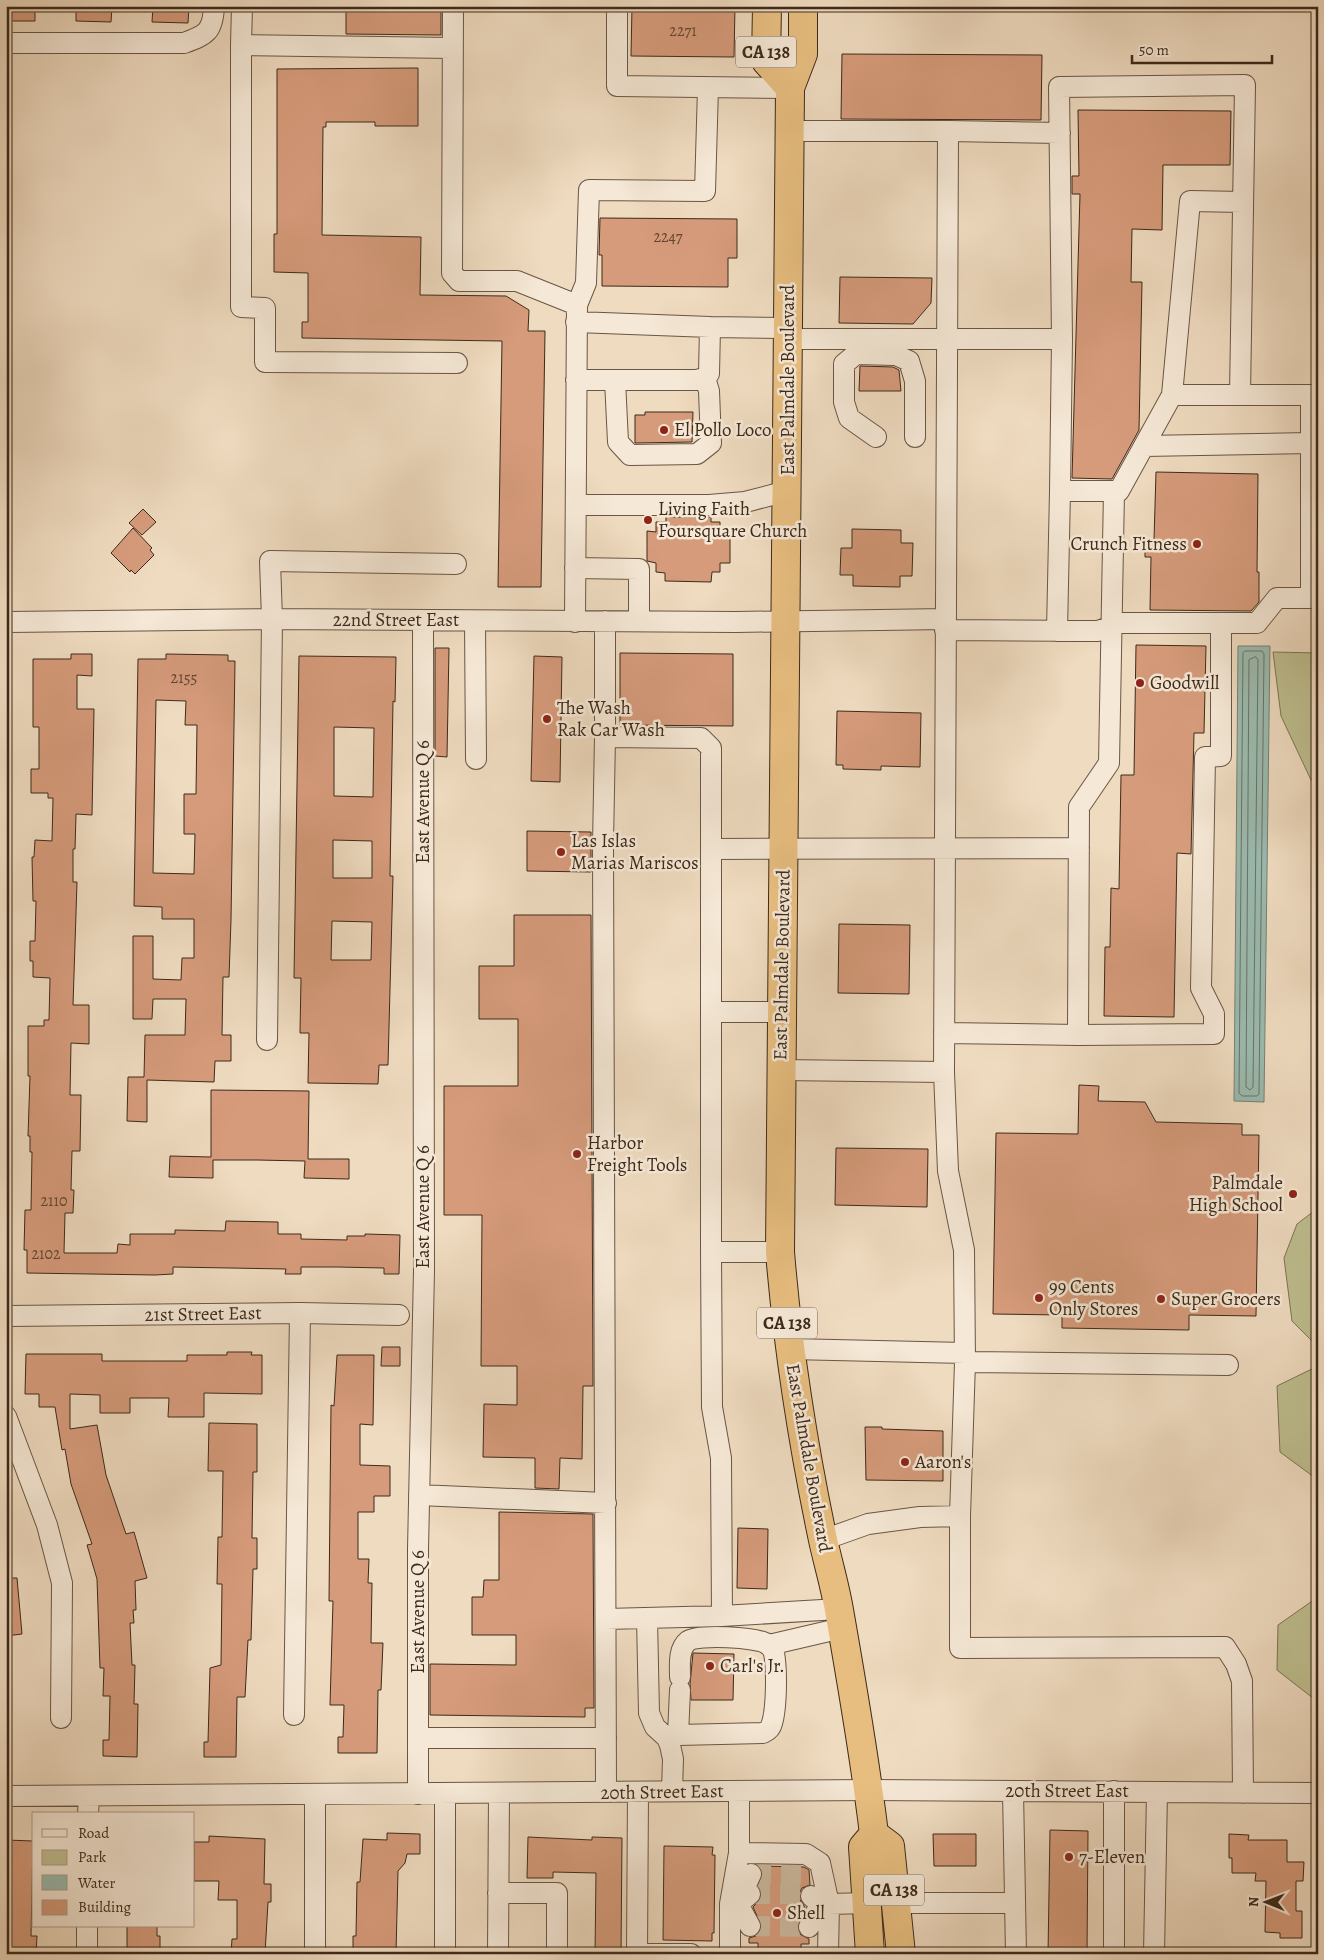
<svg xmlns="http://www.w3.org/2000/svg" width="1324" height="1960" viewBox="0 0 1324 1960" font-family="Alegreya,serif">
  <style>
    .green { fill: #bebe8f; stroke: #7e7454 }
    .water { fill: #9abbb0; stroke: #758174 }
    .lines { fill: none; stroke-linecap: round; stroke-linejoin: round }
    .shore { stroke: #6c7265; stroke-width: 1 }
    .building { fill: #d69b7b; stroke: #3d2a1a; fill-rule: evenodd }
    .minor-tunnel { stroke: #cbb89f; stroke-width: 20; stroke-dasharray: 20 10; stroke-linecap: butt }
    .minor-casing { stroke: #6a5644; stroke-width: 22 }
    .highway-casing { stroke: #3d2a1a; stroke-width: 30 }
    .minor { stroke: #f5e8d6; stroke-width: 20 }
    .highway { stroke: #e8be80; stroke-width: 28 }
    .poi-dot { fill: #8f2418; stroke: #f5e8d6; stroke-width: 2 }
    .labels { text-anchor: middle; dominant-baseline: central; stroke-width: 5; stroke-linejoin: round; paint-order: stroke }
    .number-label { font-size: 16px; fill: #634632 }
    .shield { fill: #f5e8d6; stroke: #746352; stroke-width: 1 }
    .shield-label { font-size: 18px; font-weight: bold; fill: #3d2a1a }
    .street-label { font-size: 19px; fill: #3d2a1a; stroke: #f5e8d6 }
    .poi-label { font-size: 19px; fill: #3d2a1a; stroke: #f5e8d6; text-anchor: start }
  </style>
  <rect width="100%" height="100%" fill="#efdbc0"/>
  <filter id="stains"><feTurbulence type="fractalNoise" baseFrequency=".004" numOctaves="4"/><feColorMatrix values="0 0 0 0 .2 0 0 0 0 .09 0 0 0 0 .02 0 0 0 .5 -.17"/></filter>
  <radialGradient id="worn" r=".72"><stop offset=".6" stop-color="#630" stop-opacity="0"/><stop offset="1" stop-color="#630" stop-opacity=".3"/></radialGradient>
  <path class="green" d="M 1273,652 L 1318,653 L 1318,786 L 1311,780 L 1281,716 Z
    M 1318,1208 L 1318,1347 L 1292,1321 L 1284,1258 L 1297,1224 Z
    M 1318,1366 L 1318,1480 L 1280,1452 L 1277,1386 Z
    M 1318,1597 L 1318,1702 L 1277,1670 L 1278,1625 Z"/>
  <path class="water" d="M 1238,646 L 1270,646 L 1264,1102 L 1234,1101 Z"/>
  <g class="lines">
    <path class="shore" d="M 1245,651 L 1262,651 L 1264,654 L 1259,1094 L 1257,1096 L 1242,1096 L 1239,1093 L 1243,653 Z
      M 1256,657 L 1258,660 L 1253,1087 L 1250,1090 L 1246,1087 L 1249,660 Z"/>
  </g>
  <path class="building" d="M 6,6 L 35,6 L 35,21 L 6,21 Z
    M 76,6 L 112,6 L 111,22 L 76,21 Z
    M 153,6 L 189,6 L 188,23 L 152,22 Z
    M 346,6 L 441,6 L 441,35 L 346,34 Z
    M 632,6 L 735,6 L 734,57 L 631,56 Z
    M 842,54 L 1042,55 L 1041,120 L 841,119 Z
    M 418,68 L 418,126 L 375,126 L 375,122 L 326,122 L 326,127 L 323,127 L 322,235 L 421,237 L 420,295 L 506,296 L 529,310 L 528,331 L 545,331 L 541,587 L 498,587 L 502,341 L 302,338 L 302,322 L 308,322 L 308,273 L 274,272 L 274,234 L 277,234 L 277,69 Z
    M 1078,110 L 1231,111 L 1230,165 L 1163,165 L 1162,230 L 1132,229 L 1131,282 L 1142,282 L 1139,430 L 1112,479 L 1072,478 L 1080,194 L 1072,194 L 1072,176 L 1079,176 Z
    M 600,218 L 737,219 L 737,258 L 728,258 L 728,287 L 602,286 L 602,255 L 599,255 Z
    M 840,277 L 932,278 L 931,303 L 913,324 L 839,323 Z
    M 860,366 L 893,367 L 899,370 L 901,391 L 859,391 Z
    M 645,412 L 693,412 L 692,442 L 635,443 L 635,415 L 645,415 Z
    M 1156,472 L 1258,474 L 1257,572 L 1259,572 L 1259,602 L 1251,611 L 1150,610 L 1151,557 L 1145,557 L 1145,540 L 1154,540 Z
    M 143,509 L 156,522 L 142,535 L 129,523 Z
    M 666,517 L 711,517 L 711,522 L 720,522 L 720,532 L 730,532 L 730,563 L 720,563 L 720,572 L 712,572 L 711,582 L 665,581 L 665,573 L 656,572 L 656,563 L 647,561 L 647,531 L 656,532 L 656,522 L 666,522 Z
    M 133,528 L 152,548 L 150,550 L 154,555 L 135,574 L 131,570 L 130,572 L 111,553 Z
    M 852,529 L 901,530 L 901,543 L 913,543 L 912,576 L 900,576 L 900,587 L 853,586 L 853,575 L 840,575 L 841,548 L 852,548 Z
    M 1136,645 L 1206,646 L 1204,733 L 1194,733 L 1191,854 L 1177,853 L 1174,1017 L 1104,1016 L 1105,947 L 1110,947 L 1111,888 L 1119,889 L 1121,775 L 1134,775 Z
    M 435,648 L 449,648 L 447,757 L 435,756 Z
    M 620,653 L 733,654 L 733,726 L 620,725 Z
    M 71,654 L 92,654 L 92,676 L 77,675 L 77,709 L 94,709 L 92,815 L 76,814 L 75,849 L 73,849 L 73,882 L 77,882 L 73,1005 L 89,1005 L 89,1044 L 71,1043 L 70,1095 L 81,1095 L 80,1151 L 72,1151 L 71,1190 L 74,1190 L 73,1213 L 65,1213 L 64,1253 L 117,1253 L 118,1244 L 130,1245 L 130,1234 L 175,1234 L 175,1230 L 225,1231 L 226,1221 L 278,1222 L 278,1234 L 301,1234 L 301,1239 L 347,1240 L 347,1236 L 365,1236 L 365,1234 L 400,1235 L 399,1274 L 384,1274 L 384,1268 L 338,1267 L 301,1267 L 301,1274 L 285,1274 L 286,1269 L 173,1267 L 173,1274 L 155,1275 L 27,1273 L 27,1250 L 24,1250 L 25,1210 L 31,1210 L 32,1152 L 30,1152 L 30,1136 L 28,1136 L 30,1076 L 28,1076 L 28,1026 L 44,1026 L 44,1020 L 49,1020 L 50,978 L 33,977 L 33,961 L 30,961 L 30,941 L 35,941 L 36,901 L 33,901 L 32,857 L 34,857 L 35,840 L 52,841 L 53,798 L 48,798 L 48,793 L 31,793 L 31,769 L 39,769 L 39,727 L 33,727 L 33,659 L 71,659 Z
    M 166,654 L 228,655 L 228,661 L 235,661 L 231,920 L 229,977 L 223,977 L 222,1035 L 231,1035 L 231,1061 L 215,1061 L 214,1082 L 147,1080 L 147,1122 L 127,1121 L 128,1077 L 144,1077 L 145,1035 L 185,1035 L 186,999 L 153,999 L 152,1019 L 133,1019 L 133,936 L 153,936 L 153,979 L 181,980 L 182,958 L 194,958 L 194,919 L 162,919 L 162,907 L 134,906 L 138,659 L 166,659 ZM 156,700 L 186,701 L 185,725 L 197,725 L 196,794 L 184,794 L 184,834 L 195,834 L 194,874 L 153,873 Z
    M 299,656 L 396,657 L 395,702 L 393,701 L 390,876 L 393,876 L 388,1065 L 379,1065 L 378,1084 L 308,1083 L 309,1033 L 300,1033 L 301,978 L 294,978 ZM 334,727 L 374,728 L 373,797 L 334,796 ZM 333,840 L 372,841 L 372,878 L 333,878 ZM 332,921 L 372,922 L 371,960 L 331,960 Z
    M 534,656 L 562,657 L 560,782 L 531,781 Z
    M 837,711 L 921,713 L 920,767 L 881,766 L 881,770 L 843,769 L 843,765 L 836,765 Z
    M 527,831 L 591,832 L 591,872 L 527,871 Z
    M 514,915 L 591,915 L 593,1386 L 583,1386 L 582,1459 L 560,1458 L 559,1489 L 535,1488 L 535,1458 L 483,1457 L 484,1404 L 517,1405 L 517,1366 L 481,1366 L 482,1215 L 444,1215 L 444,1086 L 518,1086 L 518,1019 L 479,1019 L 479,966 L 514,966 Z
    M 839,924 L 910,925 L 909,994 L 838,993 Z
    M 1079,1085 L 1099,1086 L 1098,1101 L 1145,1102 L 1156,1122 L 1242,1124 L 1242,1135 L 1259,1135 L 1256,1316 L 1189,1315 L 1189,1330 L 1062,1328 L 1062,1315 L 993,1314 L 996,1133 L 1078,1134 Z
    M 211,1090 L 309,1091 L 308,1159 L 349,1159 L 349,1179 L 304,1178 L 305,1161 L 257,1160 L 213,1160 L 213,1178 L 169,1177 L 170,1156 L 211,1157 Z
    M 836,1148 L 928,1149 L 927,1207 L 835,1205 Z
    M 382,1347 L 400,1347 L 400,1366 L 381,1366 Z
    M 227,1352 L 252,1352 L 251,1355 L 262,1355 L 262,1394 L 204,1393 L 204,1417 L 168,1417 L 169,1398 L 130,1398 L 130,1413 L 100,1413 L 100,1395 L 70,1394 L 70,1429 L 97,1425 L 106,1475 L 126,1534 L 134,1532 L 147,1578 L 135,1581 L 136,1610 L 133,1610 L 134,1623 L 130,1623 L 132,1665 L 135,1665 L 134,1704 L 138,1704 L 137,1757 L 103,1756 L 103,1740 L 109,1740 L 110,1696 L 103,1696 L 104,1668 L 100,1668 L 97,1579 L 87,1545 L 92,1544 L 71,1484 L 65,1449 L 62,1450 L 55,1407 L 39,1407 L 39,1394 L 25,1394 L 26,1354 L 102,1354 L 102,1361 L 187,1361 L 187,1355 L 227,1355 Z
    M 337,1355 L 374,1355 L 373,1425 L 360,1424 L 360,1465 L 390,1466 L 390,1496 L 374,1496 L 374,1512 L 358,1512 L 358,1559 L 369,1559 L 368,1583 L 372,1583 L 371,1643 L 383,1643 L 381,1690 L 378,1690 L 377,1753 L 338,1753 L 338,1737 L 343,1737 L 344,1705 L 330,1705 L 333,1601 L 329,1601 L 331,1405 L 334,1406 Z
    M 209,1423 L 257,1424 L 257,1472 L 253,1472 L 252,1538 L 257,1538 L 257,1569 L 253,1569 L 251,1640 L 248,1640 L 245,1697 L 237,1697 L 236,1757 L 204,1757 L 204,1742 L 208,1742 L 210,1668 L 221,1665 L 222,1584 L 217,1584 L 218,1537 L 222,1537 L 223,1471 L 208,1471 Z
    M 865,1427 L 882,1427 L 882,1429 L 943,1431 L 943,1481 L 866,1480 Z
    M 499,1512 L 593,1514 L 594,1708 L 585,1708 L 585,1717 L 430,1715 L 430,1664 L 516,1665 L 516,1635 L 472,1635 L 472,1597 L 483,1597 L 484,1580 L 499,1580 Z
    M 738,1528 L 768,1529 L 767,1589 L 737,1588 Z
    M 6,1578 L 17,1578 L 22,1634 L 6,1636 Z
    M 693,1653 L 734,1654 L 733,1700 L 691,1700 L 690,1684 Z
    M 1050,1830 L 1088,1831 L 1087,1954 L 1048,1954 Z
    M 387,1833 L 420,1834 L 420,1854 L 407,1854 L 405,1863 L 398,1871 L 396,1954 L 353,1954 L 353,1936 L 356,1936 L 357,1882 L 360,1882 L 363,1839 L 387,1840 Z
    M 933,1834 L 976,1834 L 976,1866 L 934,1866 Z
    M 1229,1834 L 1249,1835 L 1248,1840 L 1287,1840 L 1287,1862 L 1304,1862 L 1303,1881 L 1296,1881 L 1296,1911 L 1302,1911 L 1302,1938 L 1280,1938 L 1280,1933 L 1265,1932 L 1266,1881 L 1255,1881 L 1256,1873 L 1232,1873 L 1232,1858 L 1229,1858 Z
    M 209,1836 L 265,1839 L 264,1884 L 271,1884 L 271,1902 L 268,1902 L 265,1954 L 231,1954 L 232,1939 L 237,1939 L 237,1900 L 218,1900 L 219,1881 L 194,1881 L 194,1842 L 209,1842 Z
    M 528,1837 L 592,1840 L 592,1837 L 622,1838 L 621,1954 L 595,1954 L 596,1873 L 553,1872 L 553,1878 L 527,1878 Z
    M 6,1840 L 33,1841 L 31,1936 L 37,1936 L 36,1954 L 6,1954 Z
    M 664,1846 L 713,1847 L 712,1855 L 715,1855 L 714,1933 L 712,1933 L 712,1941 L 663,1940 Z
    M 760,1866 L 804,1867 L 809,1870 L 810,1885 L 802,1888 L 799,1894 L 800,1900 L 805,1907 L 797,1928 L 800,1934 L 809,1939 L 809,1944 L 801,1944 L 801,1954 L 758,1954 L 758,1943 L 749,1943 L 749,1938 L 756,1936 L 762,1927 L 753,1907 L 761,1898 L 759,1886 L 763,1873 Z
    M 127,1926 L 157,1926 L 157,1936 L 160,1936 L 160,1954 L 127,1954 Z"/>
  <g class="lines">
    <path class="minor-tunnel" d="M 751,1874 L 810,1875
      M 750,1894 L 809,1894
      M 750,1926 L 809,1927"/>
    <defs>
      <path id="minor" d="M 242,6 L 241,45 L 452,48
        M 453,6 L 452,273 L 459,281 L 517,281 L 577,305 L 575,622
        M 617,6 L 617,86 L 790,88
        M 6,43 L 184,43 C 206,35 213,32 214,6
        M 241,45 L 241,307 L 265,308 L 265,362 L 457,363
        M 790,131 L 948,131 L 944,1072
        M 948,131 L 1060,133
        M 577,305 L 586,283 L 589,190 L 705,191 L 708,88
        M 576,322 L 710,327
        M 788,339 L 1062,339 L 1060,491
        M 1062,339 L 1059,87 L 1245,85 L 1240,395
        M 576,380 L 696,380 L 705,378 L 709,374 L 710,327 L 788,328
        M 615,380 L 618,442 L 630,455 L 697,454 L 711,443 L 709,391 L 705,378
        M 1172,395 L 1190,201 L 1243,202
        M 876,437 L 849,418 L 844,402 L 844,364 L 856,354 L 896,355 L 909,361 L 915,381 L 915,437
        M 1144,446 L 1311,443
        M 576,505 L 709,505 L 745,502 L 787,491
        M 575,568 L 639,569 L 639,621
        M 475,621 L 476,759
        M 605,621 L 605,737
        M 6,622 L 272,619 L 736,622 L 946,619
        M 945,630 L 1098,631 L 1119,623 L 1257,623 L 1277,598 L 1311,598 L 1311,395 L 1172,395 L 1119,491 L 1060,491 L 1057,631
        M 712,849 L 1079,848
        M 712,1012 L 782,1012
        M 944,1033 L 1078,1035 L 1079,807 L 1109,763 L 1114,491
        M 1078,1035 L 1214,1034 L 1214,1014 L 1201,988 L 1205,757 L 1221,756 L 1221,623
        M 267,1040 L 272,619 L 270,561 L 456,564
        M 780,1070 L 944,1072 L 948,1171 L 964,1250 L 965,1362 L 1228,1365
        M 711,1252 L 712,1407 L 721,1458 L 722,1616 L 839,1609
        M 6,1316 L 300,1313 L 399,1315
        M 790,1349 L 965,1353
        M 6,1416 L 47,1525 L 62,1583 L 61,1718
        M 419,1495 L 606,1503
        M 960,1516 L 960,1648 L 1225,1647 L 1236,1664 L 1242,1681 L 1243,1793
        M 823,1540 L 868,1524 L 920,1517 L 960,1516 L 965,1362
        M 647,1618 L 649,1713 L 655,1727 L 667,1738 L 670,1745 L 673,1759 L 672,1791
        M 606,1619 L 722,1616
        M 769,1645 L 842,1628
        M 294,1715 L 300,1313
        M 678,1735 L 680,1690
        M 418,1738 L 606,1738
        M 667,1738 L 678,1735 L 763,1733 C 767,1731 769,1730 771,1726 C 777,1711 777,1669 774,1653 C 773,1649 770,1646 767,1644 C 758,1637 697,1634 688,1641 C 678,1649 680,1665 680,1677
        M 739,1791 L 739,1853 L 806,1854 L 820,1863 L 829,1904 L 868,1903
        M 1013,1791 L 1016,1954
        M 1114,1791 L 1114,1954
        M 606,1792 L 603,844 L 605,737 L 701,738 L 711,748 L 711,1252 L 780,1252
        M 418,1794 L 418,1549 L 424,1271 L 423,621
        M 6,1796 L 870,1790 L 1318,1793
        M 88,1814 L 89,1796
        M 498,1893 L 557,1893 L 557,1954
        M 819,1900 L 820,1904 L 829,1904 L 828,1954
        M 738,1903 L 751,1874
        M 896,1903 L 1015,1903
        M 750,1926 L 738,1904 L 750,1894
        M 809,1927 L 820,1904 L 811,1896
        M 87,1954 L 87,1926
        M 315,1954 L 315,1795
        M 445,1954 L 445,1794
        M 498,1954 L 499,1793
        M 637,1954 L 638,1792
        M 637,1954 L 691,1954
        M 730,1954 L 730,1904 L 739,1853
        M 1154,1954 L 1157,1792"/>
      <path id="highway" d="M 767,6 L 766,61 L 790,88
        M 803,6 L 803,54 L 790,88 L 780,1252 C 788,1349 803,1445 823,1540 C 828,1563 835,1586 839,1610 C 852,1684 865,1759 874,1834 L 890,1846 L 901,1954
        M 870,1954 L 863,1847 L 874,1834"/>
    </defs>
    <use href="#minor" class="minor-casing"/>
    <use href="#highway" class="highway-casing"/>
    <use href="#minor" class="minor"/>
    <use href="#highway" class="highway"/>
  </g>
  <g class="poi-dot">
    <circle cx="664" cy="430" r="5"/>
    <circle cx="648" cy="520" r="5"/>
    <circle cx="1197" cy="544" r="5"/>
    <circle cx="1140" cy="683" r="5"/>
    <circle cx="547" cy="719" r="5"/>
    <circle cx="561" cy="852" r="5"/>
    <circle cx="577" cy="1154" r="5"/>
    <circle cx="1293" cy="1194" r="5"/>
    <circle cx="1039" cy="1298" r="5"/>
    <circle cx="1161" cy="1299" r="5"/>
    <circle cx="905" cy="1462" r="5"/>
    <circle cx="710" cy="1666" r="5"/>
    <circle cx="1069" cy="1857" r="5"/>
    <circle cx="777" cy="1913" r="5"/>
  </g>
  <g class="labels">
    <g class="number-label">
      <text x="683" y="31">2271</text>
      <text x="668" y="237">2247</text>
      <text x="184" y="678">2155</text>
      <text x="54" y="1201">2110</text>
      <text x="46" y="1254">2102</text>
    </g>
    <g class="shield">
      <rect x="736" y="36.5" width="60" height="31" rx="4"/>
      <rect x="757" y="1307.5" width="60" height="31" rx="4"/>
      <rect x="864" y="1874.5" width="60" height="31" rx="4"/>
    </g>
    <g class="shield-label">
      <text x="766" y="52">CA 138</text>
      <text x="787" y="1323">CA 138</text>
      <text x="894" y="1890">CA 138</text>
    </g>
    <g class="street-label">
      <text transform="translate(788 380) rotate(-90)">East Palmdale Boulevard</text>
      <text x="396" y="620">22nd Street East</text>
      <text transform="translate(423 802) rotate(-90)">East Avenue Q 6</text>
      <text transform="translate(782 965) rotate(-89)">East Palmdale Boulevard</text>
      <text transform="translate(423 1207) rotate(-90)">East Avenue Q 6</text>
      <text transform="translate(203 1314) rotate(-1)">21st Street East</text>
      <text transform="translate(809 1458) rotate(80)">East Palmdale Boulevard</text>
      <text transform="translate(418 1612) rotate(-90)">East Avenue Q 6</text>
      <text x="1067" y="1791">20th Street East</text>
      <text transform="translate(662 1792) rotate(-1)">20th Street East</text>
    </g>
    <g class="poi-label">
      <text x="674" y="430">El Pollo Loco</text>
      <text x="658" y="509">Living Faith<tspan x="658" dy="22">Foursquare Church</tspan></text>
      <text x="1187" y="544" text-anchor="end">Crunch Fitness</text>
      <text x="1150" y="683">Goodwill</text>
      <text x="557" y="708">The Wash<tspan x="557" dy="22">Rak Car Wash</tspan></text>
      <text x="571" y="841">Las Islas<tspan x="571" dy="22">Marias Mariscos</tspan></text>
      <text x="587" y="1143">Harbor<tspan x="587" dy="22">Freight Tools</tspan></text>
      <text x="1283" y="1183" text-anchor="end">Palmdale<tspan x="1283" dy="22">High School</tspan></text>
      <text x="1049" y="1287">99 Cents<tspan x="1049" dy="22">Only Stores</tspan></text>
      <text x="1171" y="1299">Super Grocers</text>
      <text x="915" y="1462">Aaron's</text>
      <text x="720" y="1666">Carl's Jr.</text>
      <text x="1079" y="1857">7-Eleven</text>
      <text x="787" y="1913">Shell</text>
    </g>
  </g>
  <rect width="1324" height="1960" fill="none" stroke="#efdbc0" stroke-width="25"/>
  <rect x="8" y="8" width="1309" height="1945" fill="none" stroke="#3d2a1a" stroke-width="2.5"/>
  <rect x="12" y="12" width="1299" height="1935" fill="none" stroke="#3d2a1a"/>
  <rect x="32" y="1812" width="162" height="115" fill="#f5e8d6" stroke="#ab9c8b"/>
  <rect x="42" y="1829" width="25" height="8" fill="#f5e8d6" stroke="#ab9c8b"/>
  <text x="78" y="1838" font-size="15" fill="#3d2a1a">Road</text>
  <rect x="42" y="1850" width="25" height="15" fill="#bebe8f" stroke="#ab9c8b"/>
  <text x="78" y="1862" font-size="15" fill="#3d2a1a">Park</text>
  <rect x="42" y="1875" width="25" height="15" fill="#9abbb0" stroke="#ab9c8b"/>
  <text x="78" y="1888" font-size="15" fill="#3d2a1a">Water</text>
  <rect x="42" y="1900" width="25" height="15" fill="#d69b7b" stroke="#ab9c8b"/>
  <text x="78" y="1912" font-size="15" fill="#3d2a1a">Building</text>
  <g transform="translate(1266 1902) rotate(271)" stroke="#f5e8d6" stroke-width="4" paint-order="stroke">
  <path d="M0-4L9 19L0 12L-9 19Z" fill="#3d2a1a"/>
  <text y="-8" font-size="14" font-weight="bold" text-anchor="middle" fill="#3d2a1a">N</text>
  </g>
  <path d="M1132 55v8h140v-8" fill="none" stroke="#3d2a1a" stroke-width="2.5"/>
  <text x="1139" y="55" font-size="15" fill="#3d2a1a" stroke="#f5e8d6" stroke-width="4" paint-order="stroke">50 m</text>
  <rect width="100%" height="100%" filter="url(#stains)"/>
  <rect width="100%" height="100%" fill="url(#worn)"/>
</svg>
